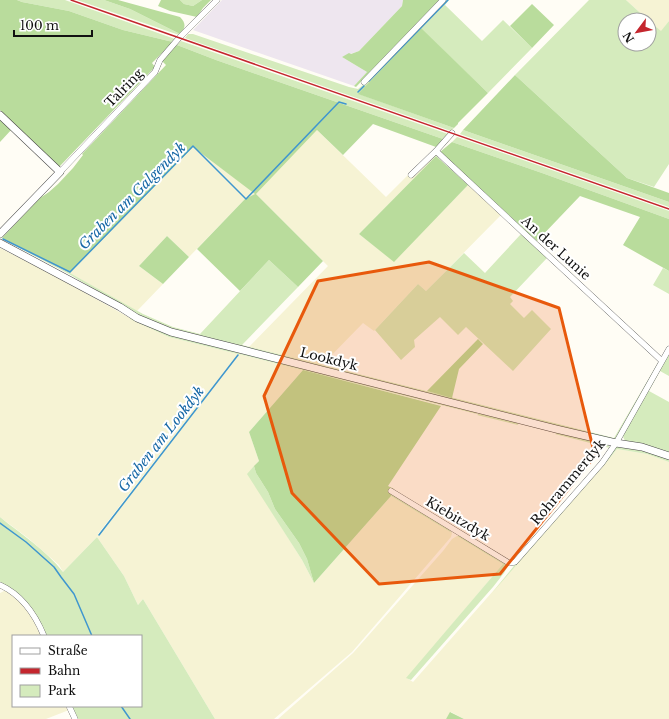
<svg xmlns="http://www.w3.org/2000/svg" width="669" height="719" viewBox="0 0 669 719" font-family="'Libre Baskerville',serif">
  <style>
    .industrial { fill: #eee6ef }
    .farmland { fill: #f6f3d4 }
    .green { fill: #d5ebbd }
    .forest { fill: #b9dc9c }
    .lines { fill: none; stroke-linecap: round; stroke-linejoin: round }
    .stream { stroke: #3f96cf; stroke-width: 1.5 }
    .minor-casing { stroke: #444; stroke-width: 6 }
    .tertiary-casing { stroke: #444; stroke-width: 8 }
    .minor { stroke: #fff; stroke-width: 5.5 }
    .tertiary { stroke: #fff; stroke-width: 7 }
    .rail { stroke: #c4262e; stroke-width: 1.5 }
    .marked { fill: #e8590c; fill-opacity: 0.2; stroke: #e8590c; stroke-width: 3; stroke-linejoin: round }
    .labels { text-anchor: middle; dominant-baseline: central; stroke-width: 4; stroke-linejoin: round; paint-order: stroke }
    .street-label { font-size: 13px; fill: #111; stroke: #fff }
    .water-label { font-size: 14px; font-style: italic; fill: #1768a6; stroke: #fff }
  </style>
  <rect width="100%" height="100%" fill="#fffdf5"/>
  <path class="industrial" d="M 222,0 L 403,0 L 402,6 L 359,51 L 342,57 L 367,72 L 354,86 L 193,30 Z"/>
  <path class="farmland" d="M 626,0 L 669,0 L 669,21 L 661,32 Z
    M 317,130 L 386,197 L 436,147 L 440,152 L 359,234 L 394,261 L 468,185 L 501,215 L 426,291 L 418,284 L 374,331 L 363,323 L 322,365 L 249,347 L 328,266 L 256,194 L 245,199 L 189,257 L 167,236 L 139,266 L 163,284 L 137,311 L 70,273 L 193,147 L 256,194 Z
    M 0,248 L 57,277 L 137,322 L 169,337 L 238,354 L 98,534 L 99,535 L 100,535 L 239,354 L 303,370 L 249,432 L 259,461 L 248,474 L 302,560 L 314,583 L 391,496 L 452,533 L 451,537 L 352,652 L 274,719 L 215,719 L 143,599 L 138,605 L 124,576 L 97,537 L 63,572 L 59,565 L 43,551 L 28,538 L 0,517 Z
    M 617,449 L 647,454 L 669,462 L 669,719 L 464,719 L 451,712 L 446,719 L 278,719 L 353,653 L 443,551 L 452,539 L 457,536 L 503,564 L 407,678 L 413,682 L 605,464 Z
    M 6,590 L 16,598 L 26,608 L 34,620 L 41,636 L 13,636 L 13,706 L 67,706 L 69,710 L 46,719 L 0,719 L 0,593 Z"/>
  <path class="green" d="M 17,0 L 65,0 L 175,39 L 173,42 L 123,30 L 69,11 L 22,2 Z
    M 77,0 L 104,0 L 130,9 L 180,34 L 179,35 Z
    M 180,0 L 202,0 L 193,6 L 184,4 Z
    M 446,0 L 449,0 L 445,5 L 482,41 L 503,20 L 532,48 L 488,93 L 421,29 L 359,94 L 454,128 L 451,131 L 185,38 L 188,34 L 193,34 L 349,87 L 358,89 L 363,85 Z
    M 589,0 L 626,0 L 648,20 L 625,20 L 625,44 L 649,44 L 649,21 L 661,31 L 669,21 L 669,164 L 654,187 L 627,178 L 515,75 Z
    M 181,41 L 448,134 L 443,139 L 216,60 L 177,45 Z
    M 463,130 L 669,202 L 669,207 L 460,134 Z
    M 457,137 L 669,211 L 669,219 L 542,173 L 452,142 Z
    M 521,234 L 547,258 L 510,297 L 513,301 L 510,304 L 524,318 L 532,310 L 551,329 L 513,371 L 466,327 L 458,335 L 440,317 L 414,340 L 415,347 L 401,360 L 375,330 L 418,284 L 426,291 L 464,253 L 485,273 Z
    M 2,238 L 70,273 L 143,314 L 173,327 L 200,334 L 269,260 L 298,287 L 242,345 L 614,438 L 659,361 L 659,363 L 615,439 L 612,440 L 169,329 L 135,314 L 69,274 L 2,239 Z
    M 663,268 L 669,271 L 669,294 L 653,285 Z
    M 132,316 L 154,328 L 477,411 L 477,414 L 239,354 L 100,535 L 98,535 L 238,354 L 169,337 L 130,319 Z
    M 669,352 L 669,376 L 660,371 L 649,391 L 669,402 L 669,454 L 628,443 C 624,440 623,438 623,434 Z
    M 481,412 L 517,422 L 518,425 L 477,415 Z
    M 558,432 L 607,444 L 610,448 L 555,434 Z
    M 617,446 L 622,446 L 669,457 L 669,462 L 647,454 L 617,449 L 605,464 L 492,593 L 517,562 Z
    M 254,466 L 256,473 L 268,492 L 275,509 L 299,543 L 307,559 L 314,583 L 302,560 L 247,474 Z
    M 392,494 L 448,528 L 452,533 L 391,496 Z
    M 0,517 C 22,535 46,550 63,572 L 97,537 L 124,576 L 138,605 L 143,599 L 215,719 L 78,719 L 72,706 L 141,706 L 141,636 L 46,636 L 29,605 L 19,594 L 0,582 Z
    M 457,536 L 462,536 L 508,566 L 504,573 L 493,587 L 411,680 L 406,678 L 503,564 Z"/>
  <path class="forest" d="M 0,0 L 17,0 L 22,2 L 69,11 L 123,30 L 173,42 L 152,63 L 155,67 L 59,167 L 0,110 Z
    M 104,0 L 118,0 L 180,17 C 186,23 186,28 180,34 L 130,9 Z
    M 161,0 L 180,0 L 184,4 L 193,6 L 202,0 L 211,0 L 203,8 L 197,17 L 170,11 L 158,6 Z
    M 403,0 L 439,0 L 356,87 L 354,86 L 367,72 L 342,57 L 349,53 L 351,54 L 359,51 L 402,6 Z
    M 532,4 L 554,25 L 532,48 L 510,26 Z
    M 421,28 L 488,93 L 458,123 L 458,124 L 454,128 L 358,94 Z
    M 177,45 L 216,60 L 443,139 L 436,147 L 373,124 L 343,155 L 317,130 L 256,194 L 323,261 L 298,287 L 269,260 L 240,291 L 197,249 L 245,199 L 255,194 L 193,147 L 70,273 L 2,238 L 40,198 L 49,192 L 58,184 L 73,168 L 83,155 L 82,154 L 166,65 L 162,61 Z
    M 515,75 L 627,178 L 669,193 L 669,202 L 463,130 Z
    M 0,118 L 12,129 L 0,142 Z
    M 452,142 L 542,173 L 669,219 L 669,271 L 623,245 L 640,217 L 580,196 L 537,241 L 440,152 Z
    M 436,156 L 468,185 L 394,262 L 359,234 Z
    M 167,236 L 189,257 L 163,284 L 139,266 Z
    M 478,339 L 483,344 L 459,369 L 452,398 L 427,391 Z
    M 303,370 L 441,406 L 388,486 L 394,489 L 391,496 L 314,583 L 307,559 L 299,543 L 275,509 L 268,492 L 256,473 L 254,466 L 259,461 L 249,432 Z
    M 450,712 L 464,719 L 446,719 Z"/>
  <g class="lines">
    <path class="stream" d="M 369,81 L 448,0
      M 358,92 L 364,86
      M 3,239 L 70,272 L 193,146 L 246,199 L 339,102 L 346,104
      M 0,523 L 26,542 L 54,567 L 61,577 L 74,594 L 92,636
      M 99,535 L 238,355
      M 121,706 L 130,719"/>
    <defs>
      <path id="minor" d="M 364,82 L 443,0
        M 436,151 L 527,236 L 662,361
        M 60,172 L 155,72 L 160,60 L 179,38 L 217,0
        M 411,175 L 436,151 L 452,133
        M 391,491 L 509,563 L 515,562 L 602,463 L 616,443 L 669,349
        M 0,585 C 22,595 35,614 44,636
        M 69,706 L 75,719"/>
      <path id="tertiary" d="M 0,115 L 60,172 L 0,234
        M 0,243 L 120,307 L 137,318 L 171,332 L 243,350 L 556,429 L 616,443 L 642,447 L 669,456"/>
    </defs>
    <use href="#minor" class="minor-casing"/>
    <use href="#tertiary" class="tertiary-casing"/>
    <use href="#minor" class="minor"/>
    <use href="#tertiary" class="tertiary"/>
    <path class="rail" d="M 71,0 L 669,209"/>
  </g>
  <path class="marked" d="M 429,262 L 559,308 L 595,456 L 500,574 L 379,584 L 292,493 L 264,396 L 318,281 Z"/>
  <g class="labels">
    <g class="street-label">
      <text transform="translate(124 88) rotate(-46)">Talring</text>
      <text transform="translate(556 248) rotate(42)">An der Lunie</text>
      <text transform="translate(329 359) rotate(14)">Lookdyk</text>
      <text transform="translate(568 482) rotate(-50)">Rohrammerdyk</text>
      <text transform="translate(458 519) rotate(31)">Kiebitzdyk</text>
    </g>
    <g class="water-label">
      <text transform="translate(132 196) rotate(-45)">Graben am Galgendyk</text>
      <text transform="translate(161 439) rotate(-52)">Graben am Lookdyk</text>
    </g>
  </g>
  <rect x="12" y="635" width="130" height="72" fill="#ffffff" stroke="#a0a0a0"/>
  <rect x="20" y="648" width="20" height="6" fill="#ffffff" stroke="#a0a0a0"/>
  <text x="48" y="655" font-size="12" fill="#111111">Straße</text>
  <rect x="20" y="668" width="20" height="6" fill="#c4262e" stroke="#a0a0a0"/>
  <text x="48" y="675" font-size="12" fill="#111111">Bahn</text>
  <rect x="20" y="685" width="20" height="12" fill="#d5ebbd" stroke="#a0a0a0"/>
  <text x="48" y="695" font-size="12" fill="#111111">Park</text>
  <g transform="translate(637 32) rotate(238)"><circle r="19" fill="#ffffff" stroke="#a0a0a0"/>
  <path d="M0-3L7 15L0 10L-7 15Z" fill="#c4262e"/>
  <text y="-6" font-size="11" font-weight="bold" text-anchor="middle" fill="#111111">N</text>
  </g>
  <path d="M14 30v6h78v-6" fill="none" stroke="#111111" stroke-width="2"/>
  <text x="20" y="30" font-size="12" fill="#111111" stroke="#ffffff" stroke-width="3" paint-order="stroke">100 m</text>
</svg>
